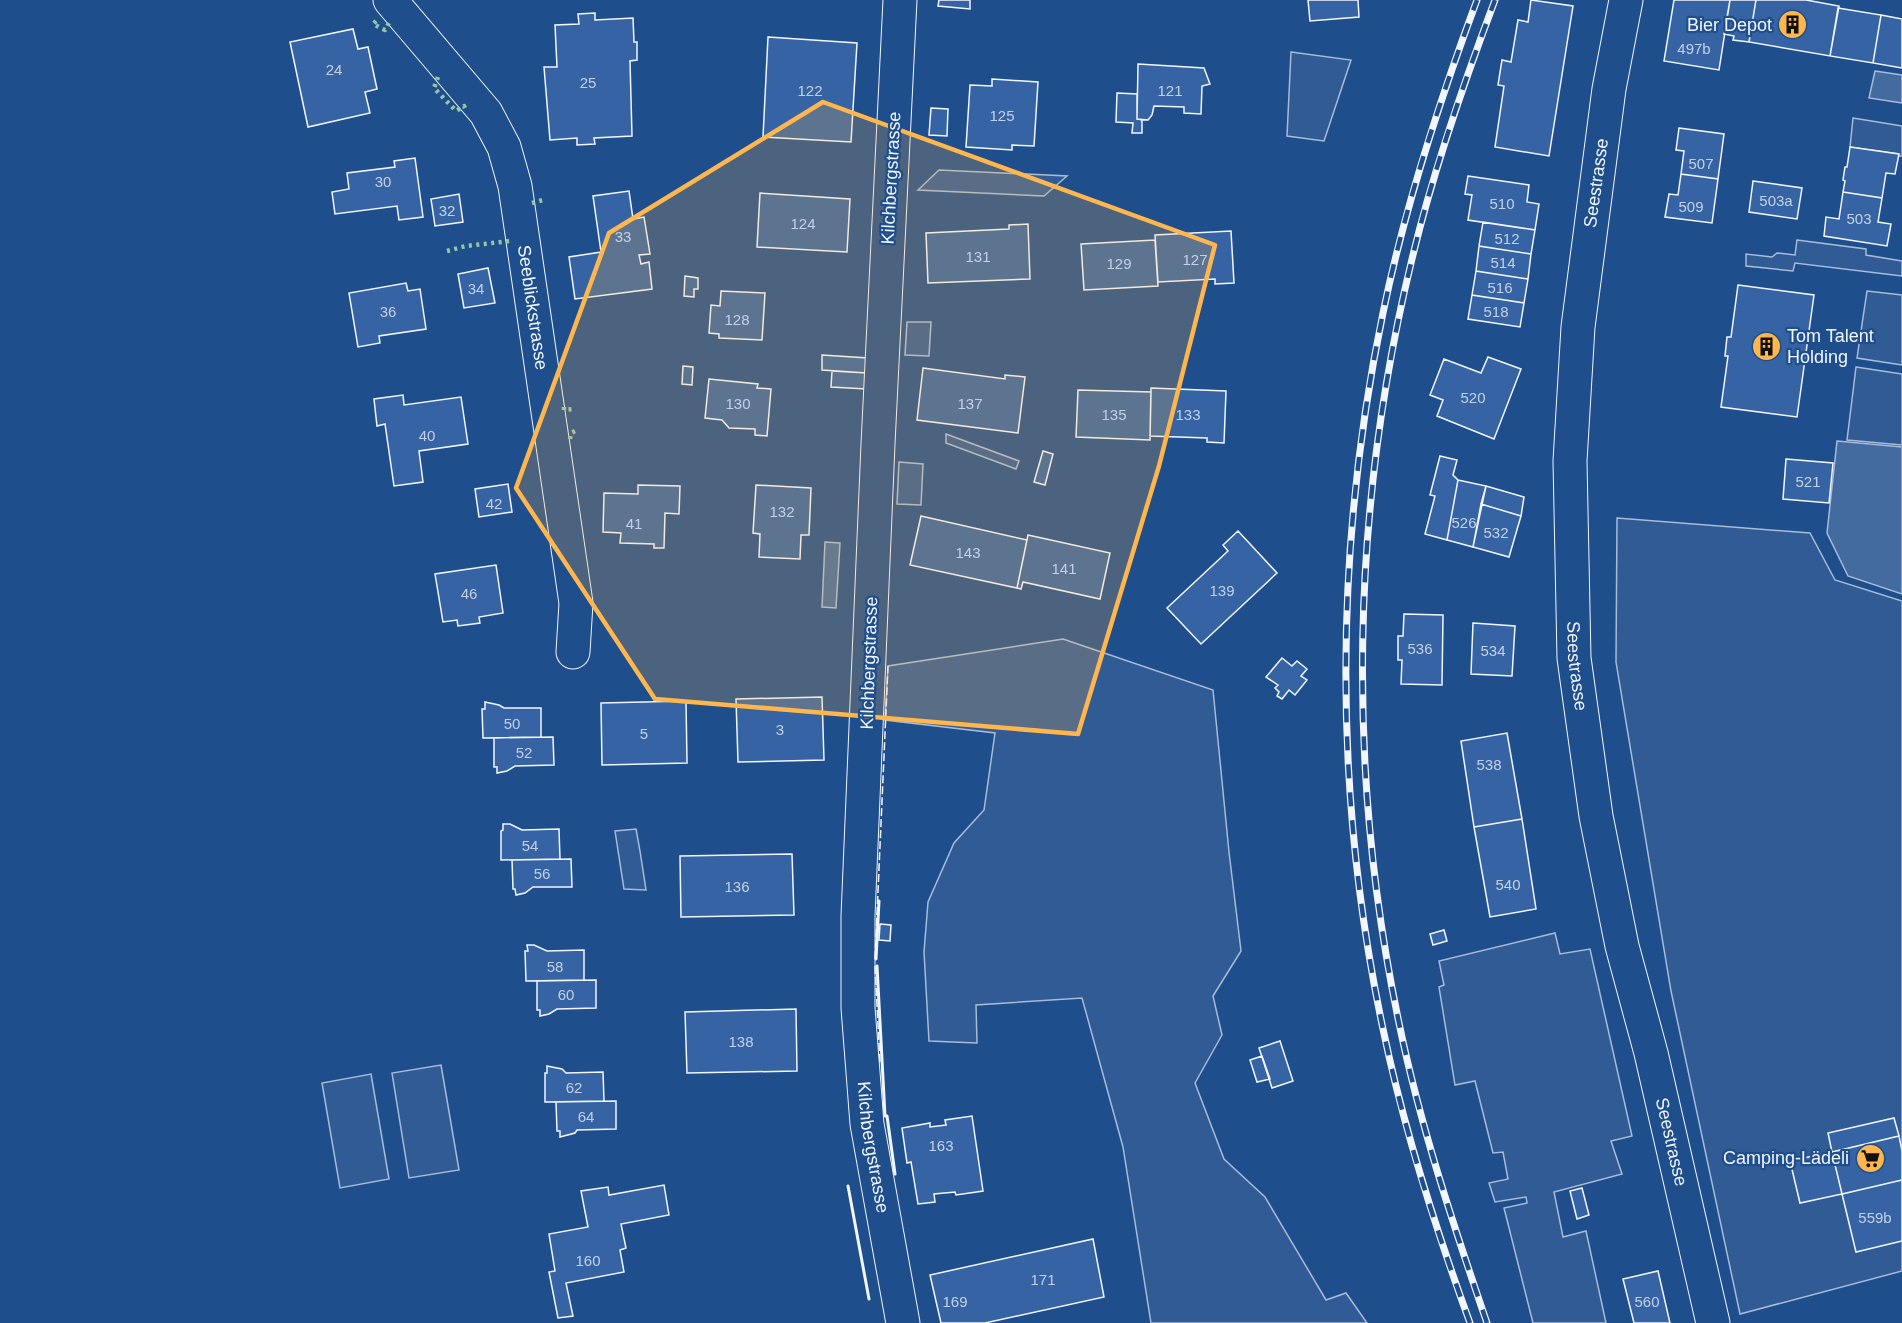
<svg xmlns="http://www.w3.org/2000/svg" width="1902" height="1323" viewBox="0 0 1902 1323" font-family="Arial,sans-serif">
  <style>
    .built { fill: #305b95; stroke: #a8bbd7; stroke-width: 1.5 }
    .water { fill: #446ba0; stroke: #a8bbd7; stroke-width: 1.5 }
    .building { fill: #3563a3; stroke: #f2f6ff; stroke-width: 1.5 }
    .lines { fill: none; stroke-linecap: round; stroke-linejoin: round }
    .minor-casing { stroke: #f2f6ff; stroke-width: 35 }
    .major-casing { stroke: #f2f6ff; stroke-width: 35 }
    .minor { stroke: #1f4e8c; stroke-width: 33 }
    .major { stroke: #1f4e8c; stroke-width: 33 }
    .rail-casing { stroke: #f2f6ff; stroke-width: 7 }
    .rail { stroke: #1f4e8c; stroke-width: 4.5; stroke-dasharray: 14; stroke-linecap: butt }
    .hedge { stroke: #97c8a6; stroke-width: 4.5; stroke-dasharray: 3 4.5; stroke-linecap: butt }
    .fence { stroke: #f2f6ff; stroke-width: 1.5; stroke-dasharray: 8 3; stroke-linecap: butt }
    .wall { stroke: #f2f6ff; stroke-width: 3 }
    .marked { fill: #ffb74d; fill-opacity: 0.2; stroke: #ffb74d; stroke-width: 4.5; stroke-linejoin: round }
    .labels { text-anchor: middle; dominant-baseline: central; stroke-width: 4.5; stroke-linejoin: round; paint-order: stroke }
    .number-label { font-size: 15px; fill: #c3d1e8 }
    .poi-label { font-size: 18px; fill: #f2f6ff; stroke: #1f4e8c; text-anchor: end }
    .street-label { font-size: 18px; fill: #f2f6ff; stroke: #1f4e8c }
  </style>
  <rect width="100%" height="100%" fill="#1f4e8c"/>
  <path class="built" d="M 1291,52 L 1351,60 L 1324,141 L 1287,136 Z
    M 1853,118 L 1902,126 L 1902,156 L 1898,156 L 1898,154 L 1850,147 Z
    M 939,170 L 1067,176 L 1044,196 L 918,190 Z
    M 1797,240 L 1866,249 L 1866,255 L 1902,261 L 1902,276 L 1795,263 L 1793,271 L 1746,266 L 1746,254 L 1772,257 L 1777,253 L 1795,255 Z
    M 1867,291 L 1902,295 L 1902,365 L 1857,358 Z
    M 907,322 L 931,322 L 929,356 L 905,355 Z
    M 1856,367 L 1902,374 L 1902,445 L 1847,440 Z
    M 946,434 L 1019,461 L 1016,469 L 946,443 Z
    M 899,462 L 923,464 L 921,505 L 897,504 Z
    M 1617,518 L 1810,533 L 1835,580 L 1902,601 L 1902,1271 L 1740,1314 L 1671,991 L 1616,662 Z
    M 1063,639 L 1213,690 L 1229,852 L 1241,951 L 1213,996 L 1222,1035 L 1195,1083 L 1224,1159 L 1265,1197 L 1326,1300 L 1346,1293 L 1367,1323 L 1151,1323 L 1123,1147 L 1082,998 L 976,1005 L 977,1043 L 929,1041 L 924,952 L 928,902 L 954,843 L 984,810 L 995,733 L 885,720 L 888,666 Z
    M 636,829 L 640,851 L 646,890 L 624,889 L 615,831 Z
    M 1555,933 L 1560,954 L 1590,949 L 1632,1136 L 1611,1141 L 1622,1174 L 1554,1192 L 1563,1237 L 1586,1231 L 1606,1323 L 1533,1323 L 1504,1208 L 1527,1203 L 1526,1197 L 1495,1202 L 1489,1183 L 1508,1179 L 1503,1152 L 1493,1153 L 1475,1081 L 1455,1085 L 1439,987 L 1444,985 L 1439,961 Z
    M 441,1065 L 459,1170 L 409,1178 L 392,1073 Z
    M 371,1074 L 389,1179 L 340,1188 L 322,1083 Z"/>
  <path class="water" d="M 1875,71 L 1902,75 L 1902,103 L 1869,98 Z
    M 1837,441 L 1902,447 L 1902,594 L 1848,576 L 1827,533 Z
    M 825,542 L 840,543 L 836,608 L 822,607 Z"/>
  <path class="building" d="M 939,0 L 970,0 L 970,9 L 938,6 Z
    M 1308,0 L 1358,0 L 1359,17 L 1310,21 Z
    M 1531,0 L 1573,6 L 1549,156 L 1495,147 L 1504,86 L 1498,85 L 1502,60 L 1511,62 L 1518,20 L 1528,22 Z
    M 1674,0 L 1730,0 L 1719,70 L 1664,61 Z
    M 1730,0 L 1756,0 L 1749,42 L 1733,40 L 1734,36 L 1724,34 Z
    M 1756,0 L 1806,0 L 1839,6 L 1830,56 L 1749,42 Z
    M 1838,8 L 1881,15 L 1873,63 L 1830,56 Z
    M 595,13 L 595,20 L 633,18 L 634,42 L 637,42 L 637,60 L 630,61 L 632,136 L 594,138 L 595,144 L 577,145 L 577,138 L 550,140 L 544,67 L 557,67 L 555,25 L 579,24 L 578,14 Z
    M 1881,15 L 1902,19 L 1902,68 L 1873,63 Z
    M 353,29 L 358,49 L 368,47 L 377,89 L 365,92 L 370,113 L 308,127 L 290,42 Z
    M 768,37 L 857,43 L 851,142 L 763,137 Z
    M 1138,64 L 1204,68 L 1210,84 L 1202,86 L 1201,114 L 1184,113 L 1184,107 L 1154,106 L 1152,115 L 1148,120 L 1137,119 Z
    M 992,79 L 1038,82 L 1034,146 L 1012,145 L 1012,150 L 966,147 L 970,85 L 992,86 Z
    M 1117,93 L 1137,94 L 1137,119 L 1142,120 L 1142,133 L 1132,133 L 1133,123 L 1116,122 Z
    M 931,108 L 948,109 L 947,136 L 929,135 Z
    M 1679,128 L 1724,134 L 1718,179 L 1681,174 L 1684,151 L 1676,150 Z
    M 1850,147 L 1899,154 L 1895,174 L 1886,173 L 1882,198 L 1843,192 L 1845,181 L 1843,180 L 1845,167 L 1847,167 Z
    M 415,158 L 423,217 L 399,220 L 397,206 L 335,214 L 332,192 L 349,189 L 347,173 L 395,167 L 394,161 Z
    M 1681,174 L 1718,179 L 1712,223 L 1665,217 L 1669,194 L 1678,195 Z
    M 1468,176 L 1529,185 L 1527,202 L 1539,204 L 1535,230 L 1468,220 L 1472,195 L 1465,194 Z
    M 1753,181 L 1802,188 L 1797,219 L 1749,212 Z
    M 629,191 L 633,219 L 644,217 L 650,254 L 639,255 L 641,264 L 649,262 L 652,289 L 575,299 L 569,257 L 601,252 L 593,196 Z
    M 1843,192 L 1882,198 L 1878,222 L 1891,224 L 1887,246 L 1824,236 L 1826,217 L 1839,219 Z
    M 760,193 L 850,199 L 847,252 L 757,247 Z
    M 459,194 L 463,222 L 435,226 L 431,199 Z
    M 1483,222 L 1535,230 L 1531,254 L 1479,246 Z
    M 1028,224 L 1030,279 L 928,283 L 926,233 L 1009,229 L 1009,225 Z
    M 1231,231 L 1234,283 L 1215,284 L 1215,279 L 1158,282 L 1155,235 Z
    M 1155,240 L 1158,286 L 1084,290 L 1081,244 Z
    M 1479,246 L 1531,254 L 1528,279 L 1476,271 Z
    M 488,268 L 495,303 L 464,308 L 458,274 Z
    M 1476,271 L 1528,279 L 1524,303 L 1472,295 Z
    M 685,276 L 698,278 L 698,289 L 694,289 L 694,297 L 684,296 Z
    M 406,283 L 408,291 L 420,289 L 426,329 L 379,336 L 380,343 L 358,347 L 349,293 Z
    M 1738,285 L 1814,295 L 1797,417 L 1721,407 L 1728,356 L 1725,356 L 1727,337 L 1731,337 Z
    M 721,291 L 765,293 L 762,340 L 719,338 L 719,334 L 709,333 L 711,305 L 720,306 Z
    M 1472,295 L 1524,303 L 1520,327 L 1468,319 Z
    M 822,355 L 868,358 L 867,373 L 822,370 Z
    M 1488,357 L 1521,369 L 1494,439 L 1437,416 L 1443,400 L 1430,395 L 1444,359 L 1481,373 Z
    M 683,366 L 693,367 L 692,385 L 682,384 Z
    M 923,368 L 1005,379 L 1005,375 L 1025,377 L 1018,433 L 917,420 Z
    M 832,371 L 867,373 L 866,389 L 831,387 Z
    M 709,379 L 758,384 L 757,388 L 771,389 L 767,436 L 755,435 L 755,429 L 729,428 L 722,420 L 705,418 Z
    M 1151,388 L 1226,391 L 1224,443 L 1207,442 L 1207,438 L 1150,436 Z
    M 1078,390 L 1151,392 L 1150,440 L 1076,437 Z
    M 403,395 L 404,405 L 461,397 L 468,444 L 419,451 L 423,482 L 394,486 L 385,424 L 377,426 L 374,399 Z
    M 1043,451 L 1053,454 L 1045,485 L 1034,482 Z
    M 1440,456 L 1457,460 L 1453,475 L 1458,480 L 1447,540 L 1425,534 L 1435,496 L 1430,495 Z
    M 1786,459 L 1833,463 L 1829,503 L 1783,499 Z
    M 1458,480 L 1486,486 L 1473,547 L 1447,540 Z
    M 508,484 L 512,512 L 479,517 L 475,489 Z
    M 638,485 L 680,486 L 679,514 L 665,513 L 664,548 L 654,548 L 654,544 L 620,543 L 621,533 L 603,532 L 604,493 L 638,494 Z
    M 756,485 L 811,488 L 809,535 L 801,535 L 800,559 L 759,557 L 760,534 L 753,533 Z
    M 1486,486 L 1524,497 L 1521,516 L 1481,504 Z
    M 1481,504 L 1521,516 L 1509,557 L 1473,547 Z
    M 921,516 L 1027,540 L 1017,588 L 910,565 Z
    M 1238,531 L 1277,573 L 1201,644 L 1167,608 L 1228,551 L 1223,545 Z
    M 1028,535 L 1110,553 L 1100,599 L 1023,582 L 1021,589 L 1017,588 Z
    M 496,565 L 503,613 L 479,617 L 480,623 L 458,626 L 457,620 L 443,622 L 435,574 Z
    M 1404,614 L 1443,615 L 1442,685 L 1401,684 L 1402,660 L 1398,660 L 1398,636 L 1403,636 Z
    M 1473,623 L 1515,626 L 1512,676 L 1471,674 Z
    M 1282,658 L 1292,666 L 1297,661 L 1307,669 L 1301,676 L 1307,680 L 1295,695 L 1289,690 L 1282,699 L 1277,696 L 1279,692 L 1275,688 L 1278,685 L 1266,677 Z
    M 822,697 L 824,760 L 738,762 L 736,699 Z
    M 686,701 L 687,763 L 602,765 L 601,703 Z
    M 485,702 L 499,705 L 504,708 L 541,708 L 541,737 L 483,738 L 482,709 L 485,709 Z
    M 1507,733 L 1522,819 L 1474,827 L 1461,741 Z
    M 553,737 L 554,765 L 515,766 L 507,771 L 497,773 L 497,767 L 494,767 L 494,738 Z
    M 1522,819 L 1536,909 L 1490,917 L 1474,827 Z
    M 503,824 L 510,824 L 522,830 L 559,829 L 560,859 L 501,860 L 501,831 L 503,830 Z
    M 792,854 L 794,915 L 681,917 L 680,856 Z
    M 571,859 L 572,887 L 533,887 L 525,893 L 516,895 L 515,889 L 513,889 L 512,860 Z
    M 880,924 L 891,925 L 890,941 L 879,940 Z
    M 1444,930 L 1447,941 L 1433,945 L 1430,934 Z
    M 527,945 L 534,945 L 547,951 L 584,950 L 584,980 L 526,981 L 525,951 L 528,951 Z
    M 596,980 L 596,1008 L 557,1009 L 549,1014 L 540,1016 L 540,1010 L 537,1010 L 537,981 Z
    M 796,1009 L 797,1071 L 687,1073 L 685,1012 Z
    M 1280,1041 L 1293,1081 L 1272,1088 L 1259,1048 Z
    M 1262,1056 L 1270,1079 L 1257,1082 L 1250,1060 Z
    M 547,1066 L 562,1069 L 566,1073 L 603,1072 L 604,1101 L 545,1102 L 545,1073 L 547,1073 Z
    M 616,1101 L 616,1129 L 577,1130 L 575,1133 L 560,1137 L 560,1131 L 557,1131 L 556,1102 Z
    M 972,1116 L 983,1191 L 956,1195 L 955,1192 L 934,1194 L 935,1202 L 918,1204 L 911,1162 L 907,1163 L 902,1128 L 930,1123 L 930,1127 L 946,1125 L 945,1120 Z
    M 1894,1118 L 1899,1136 L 1832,1152 L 1828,1133 Z
    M 1899,1136 L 1902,1151 L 1902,1180 L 1842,1194 L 1832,1152 Z
    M 1832,1152 L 1842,1194 L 1800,1203 L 1790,1161 Z
    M 1902,1180 L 1902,1241 L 1856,1252 L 1842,1194 Z
    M 664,1185 L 669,1215 L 621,1224 L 626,1248 L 620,1250 L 624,1272 L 566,1283 L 573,1316 L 558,1318 L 549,1272 L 555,1271 L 549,1234 L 588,1227 L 581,1191 L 608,1187 L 609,1195 Z
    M 1582,1188 L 1589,1215 L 1577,1219 L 1570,1191 Z
    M 1093,1239 L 1104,1297 L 985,1323 L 941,1323 L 930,1275 Z
    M 1658,1271 L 1670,1323 L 1634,1323 L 1623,1279 Z"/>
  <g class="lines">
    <defs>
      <g id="minor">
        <path id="s1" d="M 390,0 L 486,113 L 504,147 L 515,186 L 576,603 L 573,652"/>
        <path id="s2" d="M 900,0 L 878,444 L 858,916 L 858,1008 L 867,1124 L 903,1323"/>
      </g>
      <g id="major">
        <path id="s3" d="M 1626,0 L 1609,89 L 1578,327 L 1570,461 L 1574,658 L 1596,816 L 1622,946 L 1651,1053 L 1713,1323"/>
      </g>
    </defs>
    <use href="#minor" class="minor-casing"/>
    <use href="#major" class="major-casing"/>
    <use href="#minor" class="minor"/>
    <use href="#major" class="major"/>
    <defs>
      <path id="rail" d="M 1470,1323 C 1435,1227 1404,1130 1383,1029 C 1333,793 1334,549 1383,313 C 1405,206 1439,102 1477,0
        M 1487,1323 C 1453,1224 1420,1125 1399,1023 C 1346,771 1351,509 1412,259 C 1433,171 1463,85 1495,0"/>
    </defs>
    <use href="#rail" class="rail-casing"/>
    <use href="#rail" class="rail"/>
    <path class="hedge" d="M 376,21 L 373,24 L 385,30 L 389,23 L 391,25
      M 438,77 L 434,88 L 456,111 L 464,106 L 465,108
      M 532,203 L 543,200
      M 447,251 L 466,246 L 510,241 L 510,239
      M 564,407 L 564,410 L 574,409
      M 570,439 L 571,433 L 577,430"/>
    <path class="fence" d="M 875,959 L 888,666
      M 875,966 L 880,1063"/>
    <path class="wall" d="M 876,959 L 879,901
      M 877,966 L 885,1116 L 887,1116 L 895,1174
      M 848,1186 L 869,1299"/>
  </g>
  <path class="marked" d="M 823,102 L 1215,245 L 1159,466 L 1078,734 L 655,699 L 516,488 L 609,233 Z"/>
  <defs>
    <symbol id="building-disc" viewBox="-11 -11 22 22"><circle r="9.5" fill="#ffb74d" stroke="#1f4e8c"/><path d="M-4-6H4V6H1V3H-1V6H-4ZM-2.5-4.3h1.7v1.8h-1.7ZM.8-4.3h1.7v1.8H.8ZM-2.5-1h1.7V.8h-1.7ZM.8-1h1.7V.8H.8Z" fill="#111"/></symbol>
    <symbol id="supermarket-disc" viewBox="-11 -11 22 22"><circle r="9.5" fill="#ffb74d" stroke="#1f4e8c"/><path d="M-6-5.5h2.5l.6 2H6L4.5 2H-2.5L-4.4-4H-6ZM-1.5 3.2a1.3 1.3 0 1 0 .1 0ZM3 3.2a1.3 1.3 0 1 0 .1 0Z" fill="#111"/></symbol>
  </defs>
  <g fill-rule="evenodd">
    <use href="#building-disc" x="1776" y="8" width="33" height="33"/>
    <use href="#building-disc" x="1750" y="330" width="33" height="33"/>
    <use href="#supermarket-disc" x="1854" y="1142" width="33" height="33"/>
  </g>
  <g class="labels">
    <g class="number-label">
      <text x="1694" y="48">497b</text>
      <text x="334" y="69">24</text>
      <text x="588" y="82">25</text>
      <text x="810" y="90">122</text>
      <text x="1170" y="90">121</text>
      <text x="1002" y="115">125</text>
      <text x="1701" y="163">507</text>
      <text x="383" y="181">30</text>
      <text x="1776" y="200">503a</text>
      <text x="1502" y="203">510</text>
      <text x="1691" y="206">509</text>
      <text x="447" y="210">32</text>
      <text x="1859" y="218">503</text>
      <text x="803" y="223">124</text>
      <text x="623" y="236">33</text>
      <text x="1507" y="238">512</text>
      <text x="978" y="256">131</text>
      <text x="1195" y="259">127</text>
      <text x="1503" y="262">514</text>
      <text x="1119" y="263">129</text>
      <text x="1500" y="287">516</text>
      <text x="476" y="288">34</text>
      <text x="388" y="311">36</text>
      <text x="1496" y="311">518</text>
      <text x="737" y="319">128</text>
      <text x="1473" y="397">520</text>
      <text x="738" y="403">130</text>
      <text x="970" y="403">137</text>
      <text x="1114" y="414">135</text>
      <text x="1188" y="414">133</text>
      <text x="427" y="435">40</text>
      <text x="1808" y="481">521</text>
      <text x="494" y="503">42</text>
      <text x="782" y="511">132</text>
      <text x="1464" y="522">526</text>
      <text x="634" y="523">41</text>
      <text x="1496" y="532">532</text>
      <text x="968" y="552">143</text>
      <text x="1064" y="568">141</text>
      <text x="1222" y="590">139</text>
      <text x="469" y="593">46</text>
      <text x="1420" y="648">536</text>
      <text x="1493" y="650">534</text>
      <text x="512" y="723">50</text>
      <text x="780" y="729">3</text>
      <text x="644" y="733">5</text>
      <text x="524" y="752">52</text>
      <text x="1489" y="764">538</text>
      <text x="530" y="845">54</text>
      <text x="542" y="873">56</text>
      <text x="1508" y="884">540</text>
      <text x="737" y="886">136</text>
      <text x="555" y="966">58</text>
      <text x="566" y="994">60</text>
      <text x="741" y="1041">138</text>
      <text x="574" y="1087">62</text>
      <text x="586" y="1116">64</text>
      <text x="941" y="1145">163</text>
      <text x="1875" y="1217">559b</text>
      <text x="588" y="1260">160</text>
      <text x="1043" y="1279">171</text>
      <text x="955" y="1301">169</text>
      <text x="1647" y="1301">560</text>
    </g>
    <g class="poi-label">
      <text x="1772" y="25">Bier Depot</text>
      <text x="1787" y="336" text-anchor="start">Tom Talent<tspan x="1787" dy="21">Holding</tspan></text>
      <text x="1849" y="1158">Camping-Lädeli</text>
    </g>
    <g class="street-label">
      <text transform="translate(891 178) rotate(-87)">Kilchbergstrasse</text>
      <text transform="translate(1596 183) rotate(-82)">Seestrasse</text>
      <text stroke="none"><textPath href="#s1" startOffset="350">Seeblickstrasse</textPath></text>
      <text transform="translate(869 663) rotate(-88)">Kilchbergstrasse</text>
      <text stroke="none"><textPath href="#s3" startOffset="670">Seestrasse</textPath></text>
      <text stroke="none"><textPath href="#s3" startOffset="1156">Seestrasse</textPath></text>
      <text stroke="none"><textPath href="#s2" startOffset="1149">Kilchbergstrasse</textPath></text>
    </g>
  </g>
</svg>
